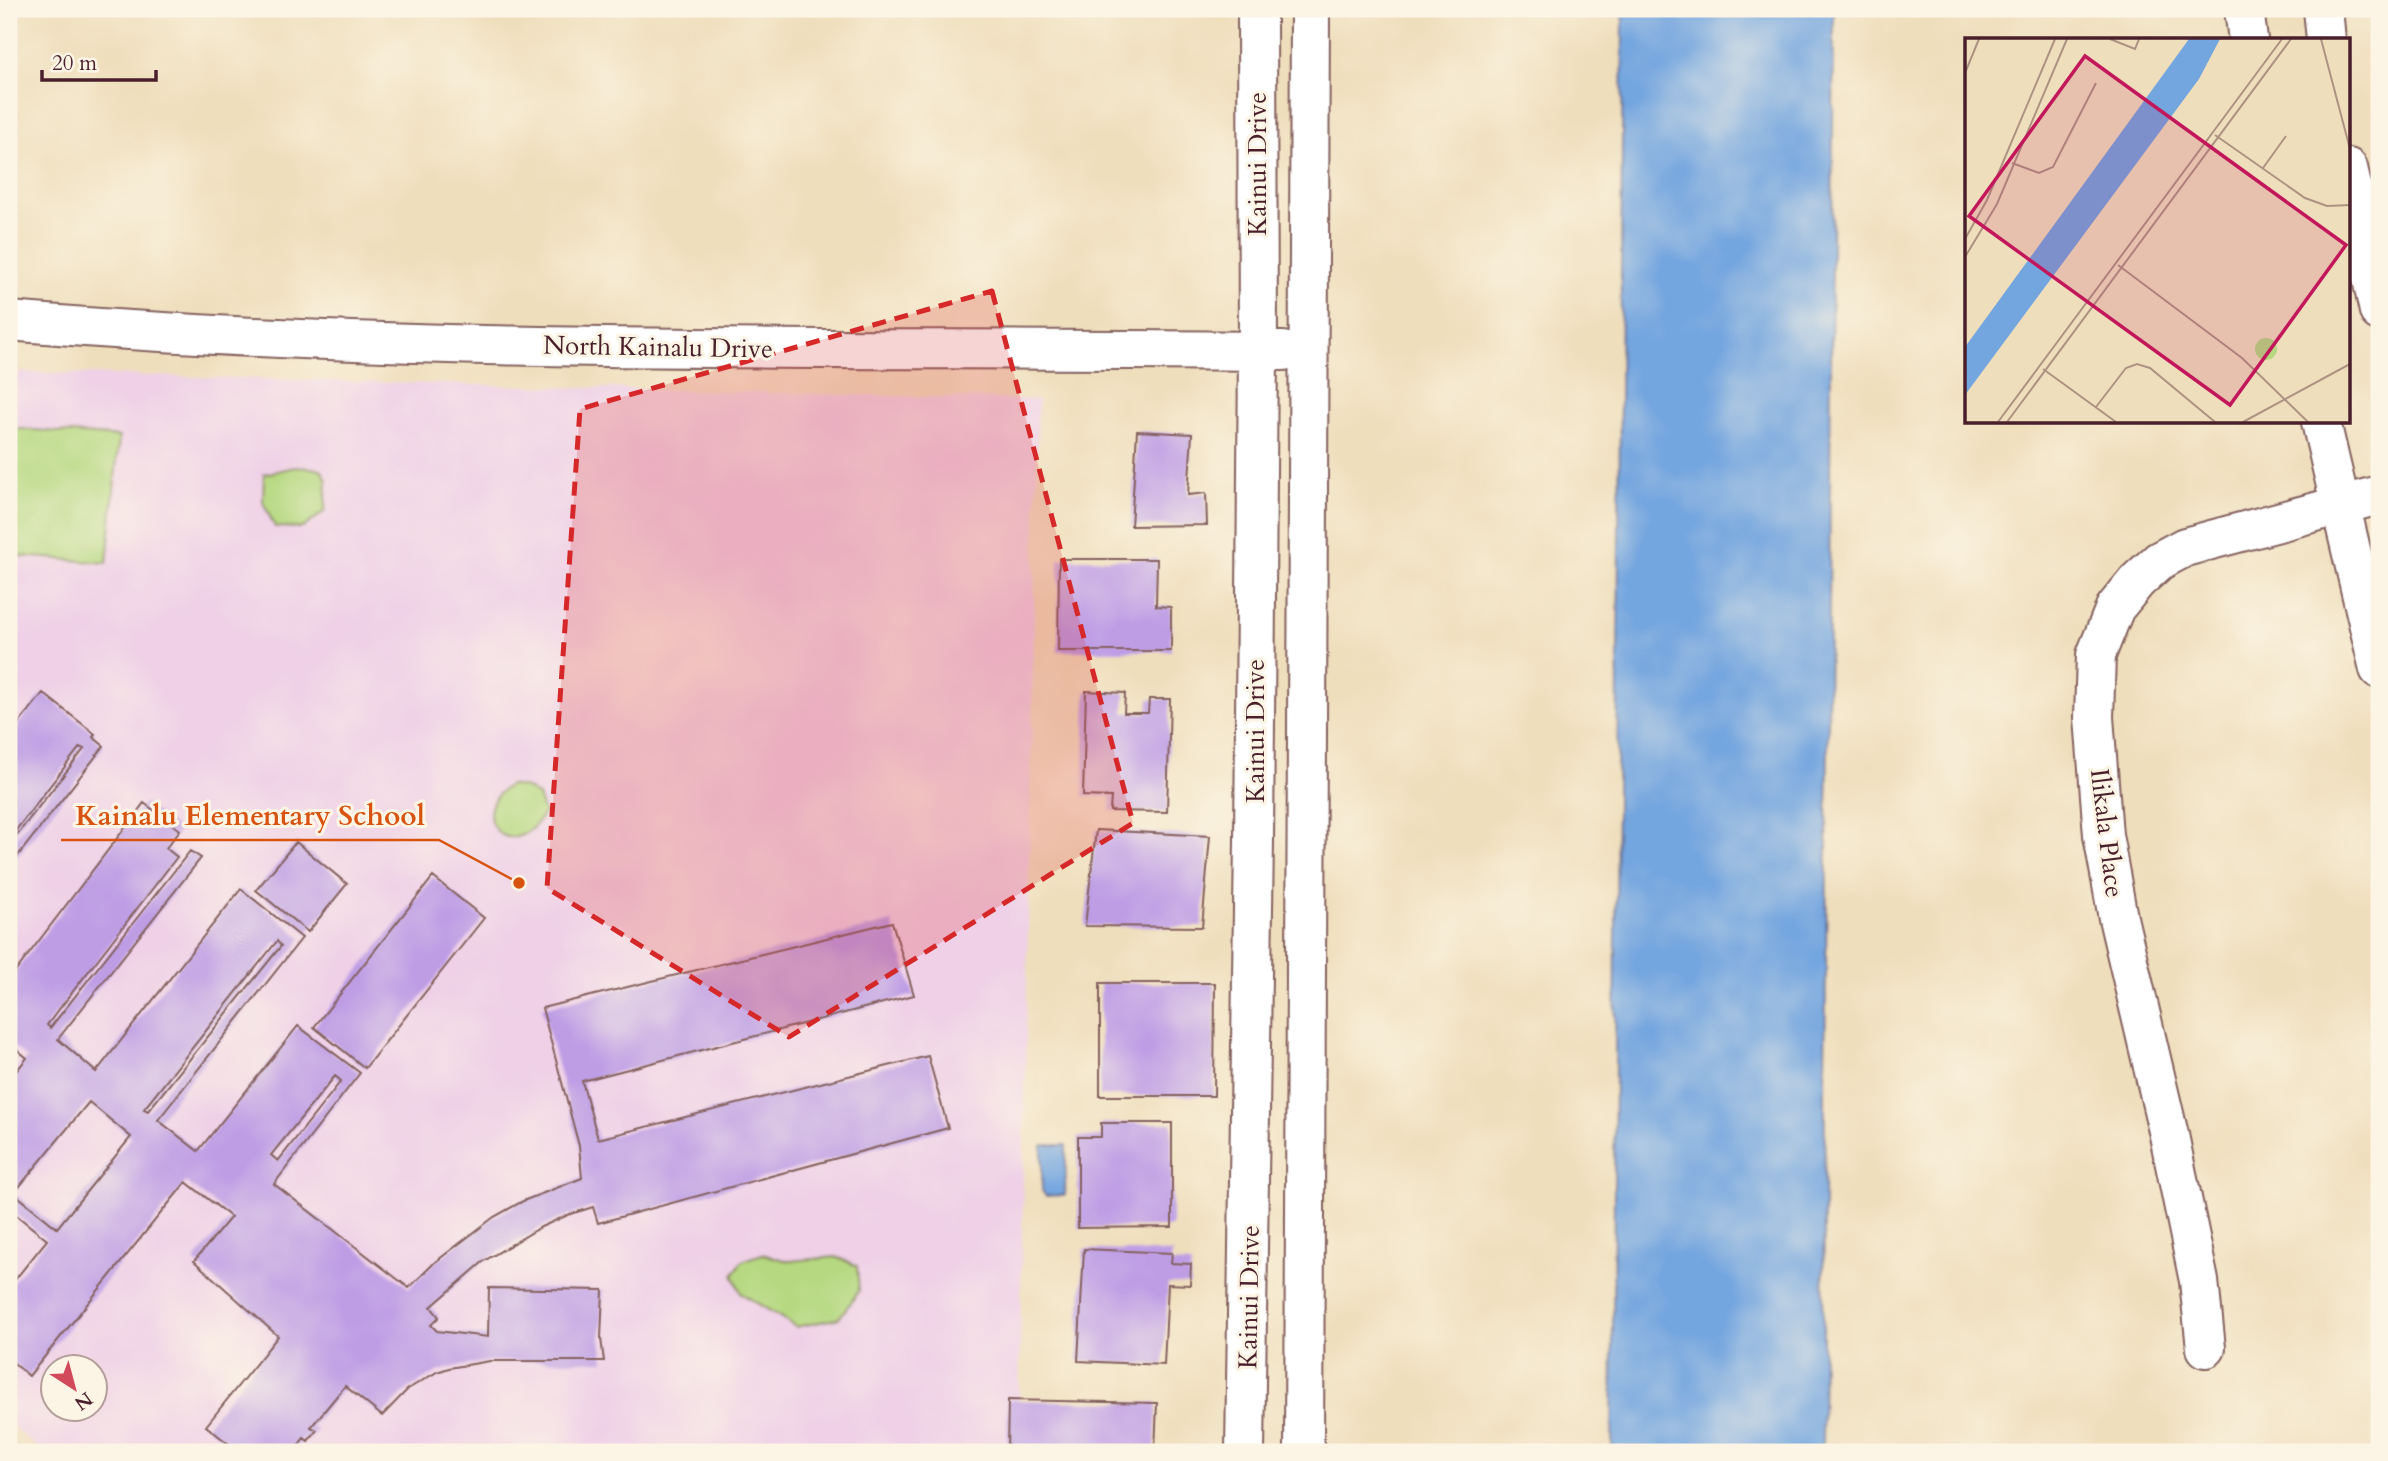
<svg xmlns="http://www.w3.org/2000/svg" width="2388" height="1461" viewBox="0 0 2388 1461" font-family="Cardo,serif">
  <style>
    .built { fill: #efd0e7; fill-rule: evenodd }
    .green { fill: #b5d880; stroke: #807c56; stroke-width: 2 }
    .water { fill: #73a5df; stroke: #5e6285; stroke-width: 2 }
    .building { fill: #be9de5; fill-rule: evenodd }
    .lines { fill: none; stroke-linecap: round; stroke-linejoin: round }
    .minor-casing { stroke: #84625e; stroke-width: 42 }
    .tertiary-casing { stroke: #84625e; stroke-width: 42 }
    .primary-casing { stroke: #84625e; stroke-width: 42 }
    .minor { stroke: #fff; stroke-width: 38 }
    .tertiary { stroke: #fff; stroke-width: 38 }
    .primary { stroke: #fff; stroke-width: 38 }
    .marked { fill: #d62828; fill-opacity: 0.2; stroke: #d62828; stroke-width: 5; stroke-dasharray: 14 9; stroke-linejoin: round }
    .labels { text-anchor: middle; dominant-baseline: central; stroke-width: 6; stroke-linejoin: round; paint-order: stroke }
    .street-label { font-size: 26px; fill: #4a1f2b; stroke: #fcf5e5 }
    .inset-road { fill: none; stroke: #ad9282; stroke-width: 2 }
    .view { fill: #c2185b; fill-opacity: 0.15; stroke: #c2185b; stroke-width: 3.5 }
    .inset-edge { fill: none; stroke: #4a1f2b; stroke-width: 3.5 }
    .leader { fill: none; stroke: #d8530f; stroke-width: 2.5 }
    .callout-dot { fill: #d8530f; stroke: #fcf5e5; stroke-width: 2.5 }
    .callout-label { font-size: 28px; text-anchor: middle; font-weight: bold; fill: #d8530f; stroke: #fcf5e5; stroke-width: 6; stroke-linejoin: round; paint-order: stroke }
  </style>
  <rect width="100%" height="100%" fill="#fcf5e5"/>
  <filter id="ink" filterUnits="userSpaceOnUse"><feTurbulence type="fractalNoise" baseFrequency=".0143" numOctaves="2"/><feDisplacementMap in="SourceGraphic" scale="14" xChannelSelector="R" yChannelSelector="G"/><feConvolveMatrix kernelMatrix="1 2 1 2 8 2 1 2 1" color-interpolation-filters="sRGB"/></filter>
  <filter id="wash" filterUnits="userSpaceOnUse"><feTurbulence type="fractalNoise" baseFrequency=".00686" numOctaves="4" result="noise"/><feDisplacementMap in="SourceGraphic" scale="28" xChannelSelector="R" yChannelSelector="G"/><feGaussianBlur stdDeviation="1.57" result="paint"/><feColorMatrix in="noise" values="0 0 0 0 0 0 0 0 0 0 0 0 0 0 0 0 0 1.4 0 .05"/><feComposite in="paint" operator="in"/></filter>
  <g filter="url(#wash)">
    <rect width="100%" height="100%" fill="#efdebc"/>
    <path class="built" d="M 9,372 L 1038,400 L 1018,1452 L 43,1452 L 9,1423 ZM 52,1366 L 94,1366 L 94,1408 L 52,1408 Z"/>
    <path class="green" d="M 9,428 L 119,437 L 107,563 L 9,555 Z
      M 295,467 L 321,469 L 327,480 L 325,511 L 303,528 L 275,527 L 263,502 L 264,474 Z
      M 510,785 L 526,788 L 538,796 L 544,813 C 510,870 463,812 510,785 Z
      M 762,1254 L 788,1261 L 837,1257 L 857,1266 L 859,1291 L 839,1318 L 796,1327 L 741,1293 L 733,1275 L 742,1261 Z"/>
    <path class="water" d="M 1623,9 L 1834,9 L 1822,1452 L 1612,1452 Z
      M 1042,1145 L 1066,1145 L 1065,1195 L 1046,1196 L 1042,1191 Z"/>
    <g id="blocks">
      <path class="building" d="M 1137,431 L 1192,434 L 1188,495 L 1206,493 L 1207,525 L 1131,526 Z
        M 1059,559 L 1157,559 L 1156,606 L 1171,607 L 1171,651 L 1058,651 Z
        M 1086,691 L 1125,693 L 1124,713 L 1148,713 L 1149,699 L 1170,699 L 1167,812 L 1110,811 L 1111,797 L 1083,796 Z
        M 43,693 L 95,734 L 93,737 L 104,746 L 9,867 L 9,845 L 84,749 L 80,747 L 9,839 L 9,736 Z
        M 144,803 L 180,830 L 166,848 L 177,857 L 47,1025 L 50,1028 L 190,851 L 201,858 L 58,1039 L 96,1072 L 241,889 L 302,938 L 158,1120 L 198,1151 L 298,1026 L 360,1073 L 274,1184 L 409,1288 L 434,1263 L 494,1217 L 523,1201 L 582,1178 L 579,1146 L 542,1008 L 892,922 L 914,995 L 582,1081 L 598,1139 L 928,1056 L 948,1128 L 598,1223 L 593,1207 L 568,1215 L 541,1227 L 484,1261 L 431,1307 L 439,1317 L 431,1325 L 437,1331 L 488,1337 L 489,1288 L 603,1290 L 601,1339 L 604,1361 L 490,1361 L 449,1368 L 437,1372 L 408,1389 L 382,1416 L 345,1386 L 311,1427 L 317,1430 L 308,1441 L 304,1438 L 293,1452 L 239,1452 L 206,1426 L 278,1336 L 194,1261 L 231,1217 L 186,1182 L 29,1376 L 9,1359 L 9,1287 L 47,1240 L 9,1209 L 9,1080 L 27,1058 L 9,1043 L 9,980 ZM 277,941 L 281,946 L 148,1111 L 144,1109 ZM 335,1076 L 341,1081 L 278,1161 L 271,1155 ZM 89,1102 L 131,1137 L 57,1228 L 14,1193 Z
        M 1096,830 L 1210,836 L 1202,927 L 1085,926 Z
        M 296,842 L 347,884 L 308,932 L 256,890 Z
        M 433,877 L 484,918 L 365,1068 L 314,1027 Z
        M 1100,983 L 1215,983 L 1214,1096 L 1100,1096 Z
        M 1101,1123 L 1172,1123 L 1172,1227 L 1078,1228 L 1078,1137 L 1101,1137 Z
        M 1084,1249 L 1172,1253 L 1171,1263 L 1191,1264 L 1190,1285 L 1168,1284 L 1164,1365 L 1078,1361 Z
        M 1008,1400 L 1157,1403 L 1155,1452 L 1007,1452 Z"/>
    </g>
  </g>
  <g filter="url(#ink)">
    <use href="#blocks" fill-opacity="0" stroke="#84625e" stroke-width="2"/>
    <g class="lines">
      <defs>
        <path id="minor" d="M 2206,1348 L 2199,1281 L 2169,1135 L 2118,918 L 2103,835 L 2094,717 L 2096,655 L 2115,608 L 2137,581 L 2159,561 L 2185,547 L 2379,495"/>
        <path id="tertiary" d="M 9,321 C 433,357 858,346 1283,351
          M 1245,1452 L 1254,841 L 1258,351 L 1257,9
          M 1304,1452 L 1310,9"/>
        <path id="primary" d="M 2244,9 L 2248,40
          M 2323,9 L 2326,40
          M 2348,168 L 2379,311
          M 2321,422 L 2379,669"/>
      </defs>
      <use href="#minor" class="minor-casing"/>
      <use href="#tertiary" class="tertiary-casing"/>
      <use href="#primary" class="primary-casing"/>
      <use href="#minor" class="minor"/>
      <use href="#tertiary" class="tertiary"/>
      <use href="#primary" class="primary"/>
    </g>
  </g>
  <path class="marked" d="M 992,291 L 1133,823 L 789,1037 L 547,888 L 580,409 Z"/>
  <g class="labels">
    <g class="street-label">
      <text transform="translate(1257 164) rotate(-90)">Kainui Drive</text>
      <text transform="translate(658 347) rotate(1)">North Kainalu Drive</text>
      <text transform="translate(1255 731) rotate(-90)">Kainui Drive</text>
      <text transform="translate(2107 833) rotate(83)">Ilikala Place</text>
      <text transform="translate(1249 1297) rotate(-89)">Kainui Drive</text>
    </g>
  </g>
  <g transform="translate(1965 38)">
    <rect width="385" height="385" fill="#efdebc"/>
    <path d="M290 311a11 11 0 1 1 22 0a11 11 0 1 1-22 0Z" fill="#b5d880"/>
    <path d="M 224,1 L 255,1 L 234,41 L 0,357 L 0,309 Z" fill="#73a5df"/>
    <path class="inset-road" d="M 145,1 L 170,11 L 174,1M 356,1 L 385,111M 0,35 L 14,1M 250,97 L 340,160 L 362,168 L 385,167M 47,125 L 74,135 L 88,129 L 131,45M 298,130 L 321,98M 0,201 L 22,162 L 90,1M 0,219 L 32,166 L 102,1M 153,227 L 277,320 L 343,384M 78,331 L 151,384M 131,369 L 161,330 L 172,326 L 185,330 L 250,384M 33,384 L 317,1M 42,384 L 326,1M 278,384 L 385,326"/>
    <path class="view" d="M 120,18 L 381,207 L 265,367 L 4,178 Z"/>
    <rect width="385" height="385" class="inset-edge"/>
  </g>
  <path class="leader" d="M519 883L439 840H61"/>
  <circle class="callout-dot" cx="519" cy="883" r="7"/>
  <g class="callout-label">
    <text x="250" y="825">Kainalu Elementary School</text>
  </g>
  <rect width="2388" height="1461" fill="none" stroke="#fcf5e5" stroke-width="35"/>
  <g transform="translate(74 1388) rotate(144)"><circle r="33" fill="#fcf5e5" stroke="#b59f9b" stroke-width="2"/>
  <path d="M0-5L12 26L0 18L-12 26Z" fill="#d1495b"/>
  <text y="-10" font-size="19" font-weight="bold" text-anchor="middle" fill="#4a1f2b">N</text>
  </g>
  <path d="M42 70v10h114v-10" fill="none" stroke="#4a1f2b" stroke-width="3.5"/>
  <text x="52" y="70" font-size="21" fill="#4a1f2b" stroke="#fcf5e5" stroke-width="5" paint-order="stroke">20 m</text>
</svg>
